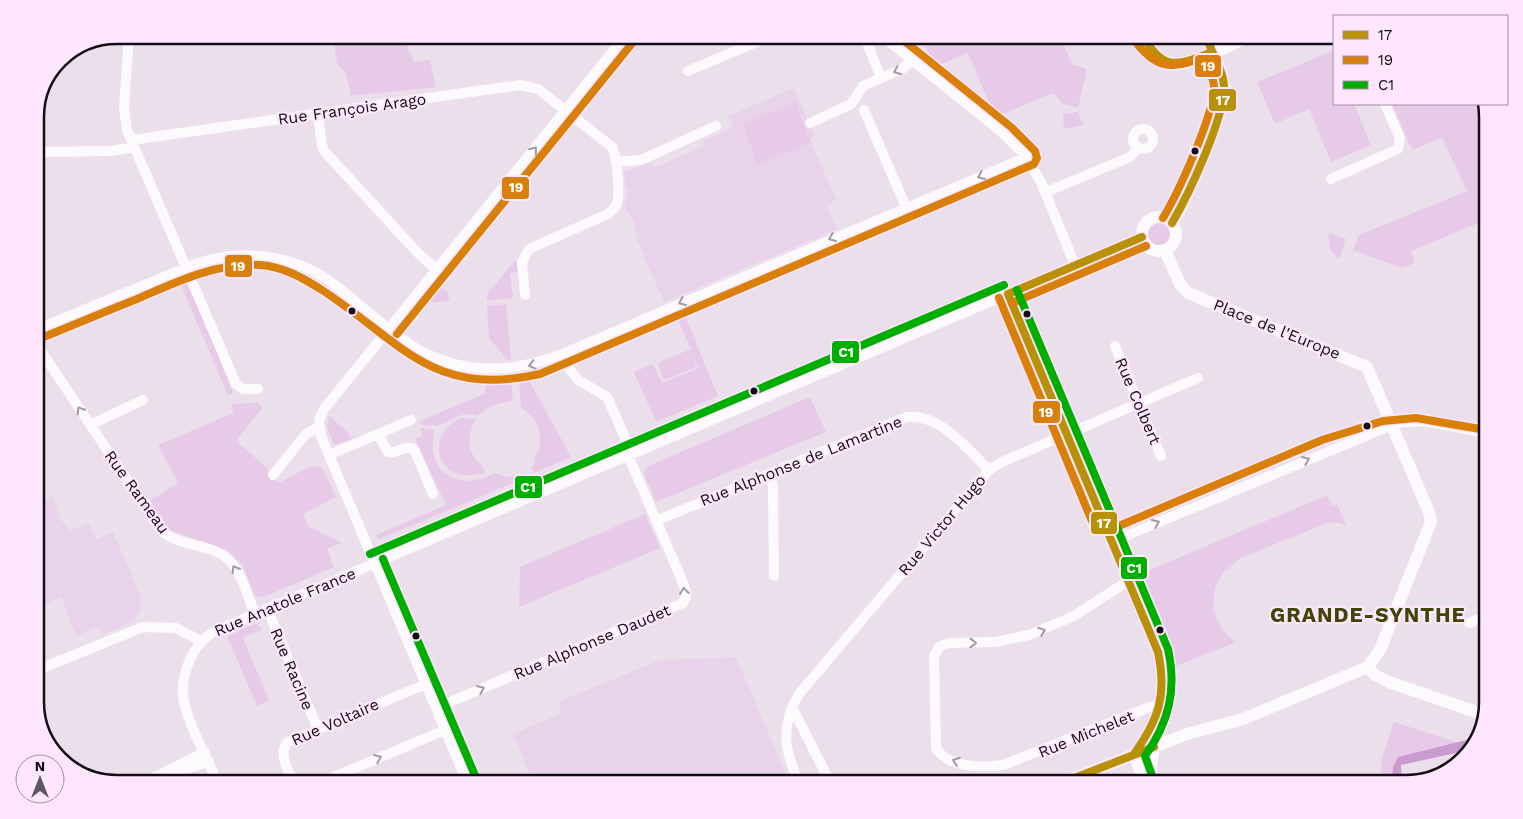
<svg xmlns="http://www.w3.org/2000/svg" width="1523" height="819" viewBox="0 0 1523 819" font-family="'Work Sans',sans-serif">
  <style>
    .built { fill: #e9d3ea }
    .green { fill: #e7cae8 }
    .water { fill: #cb9acf }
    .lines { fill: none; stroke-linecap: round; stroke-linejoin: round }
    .minor { stroke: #fcfafc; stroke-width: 10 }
    .tertiary { stroke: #fcfafc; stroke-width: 12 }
    .bus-1-casing { stroke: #fee6ff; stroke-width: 11 }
    .bus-2-casing { stroke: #fee6ff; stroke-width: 11 }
    .bus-3-casing { stroke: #fee6ff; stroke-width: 11 }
    .bus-1 { stroke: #b99109; stroke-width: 8 }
    .bus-2 { stroke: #d9800a; stroke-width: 8 }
    .bus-3 { stroke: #00ae00; stroke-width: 8 }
    .oneway { stroke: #a09ba0 }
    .bus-dot { fill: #150d16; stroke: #fee6ff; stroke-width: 2 }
    .labels { text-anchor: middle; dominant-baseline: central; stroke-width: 4.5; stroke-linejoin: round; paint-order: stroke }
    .street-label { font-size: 16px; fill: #150d16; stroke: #fee6ff }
    .district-label { font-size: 21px; font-weight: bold; letter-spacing: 1px; fill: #404506; stroke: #fee6ff }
    .rim { fill: none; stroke: #150d16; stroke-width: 2.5 }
    .line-badge { stroke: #fee6ff; stroke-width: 2 }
    .badge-label { font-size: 14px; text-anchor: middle; font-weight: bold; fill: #fff }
  </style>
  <rect width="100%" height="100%" fill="#ebdfec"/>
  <path class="built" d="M 794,88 L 815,136 L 810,139 L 836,200 L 827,205 L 837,229 L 664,302 L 637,240 L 634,221 L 625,208 L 628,188 L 625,186 L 624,172 L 650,163 L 656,167 L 704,146 L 702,141 L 733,128 L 728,116 Z
    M 53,497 L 61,521 L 65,523 L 69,531 L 89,523 L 96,540 L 113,532 L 141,597 L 140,612 L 130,623 L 103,634 L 99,626 L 76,636 L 61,597 L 35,608 L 35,505 Z
    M 736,657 L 790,784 L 534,784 L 513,734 L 562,713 L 558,702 L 660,660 Z"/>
  <path class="green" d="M 333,35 L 402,35 L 414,62 L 430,60 L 436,87 L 351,96 L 346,73 L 337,64 Z
    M 921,35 L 1063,35 L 1061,39 L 1072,64 L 1087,69 L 1078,108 L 1061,103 L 1054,93 L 995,117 L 968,53 L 934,67 Z
    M 1332,51 L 1334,57 L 1334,104 L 1354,104 L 1371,145 L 1331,162 L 1309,109 L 1275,124 L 1257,82 Z
    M 795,103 L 811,142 L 758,164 L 742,124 Z
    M 1392,104 L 1485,104 L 1488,112 L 1488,219 L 1411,251 L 1415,263 L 1402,268 L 1353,250 L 1359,235 L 1467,191 L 1442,138 L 1412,150 Z
    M 1078,112 L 1083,125 L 1064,129 L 1063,114 Z
    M1147 234a12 12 0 1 1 24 0a12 12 0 1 1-24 0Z
    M 1328,232 L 1346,239 L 1339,259 L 1330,249 Z
    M 514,262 L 517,262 L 518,272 L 510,273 L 513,298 L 487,301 L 487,294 Z
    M 183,276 L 201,313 L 233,393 L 228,395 L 178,278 Z
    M 438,283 L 448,293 L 450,301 L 421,303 Z
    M 506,304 L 511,360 L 507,360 L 489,338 L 487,306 Z
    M 683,311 L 718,396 L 656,422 L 634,372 L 653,364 L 662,383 L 699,368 L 692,352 L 697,367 L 664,380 L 657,363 L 691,349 L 675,314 Z
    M 529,380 L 571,457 L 534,473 L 531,468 L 536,462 L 534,459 C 546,439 541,420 521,408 L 519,382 Z
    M 511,383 L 513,398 L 511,401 L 493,405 L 477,416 C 459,409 449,425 433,426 C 429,427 424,425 420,424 L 420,421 L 484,394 L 487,384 Z
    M 810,397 L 826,432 L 656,502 L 644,473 L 648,466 Z
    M 257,403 L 263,407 L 236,441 L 264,465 L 278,483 L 311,466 L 322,467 L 336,497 L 303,514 L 308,526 L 342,543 L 327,548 L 334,567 L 264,597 L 255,596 L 243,566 L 227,550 L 170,530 L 150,501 L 178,483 L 158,445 L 233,413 L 232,404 Z
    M 329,416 L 347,431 L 352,439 L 334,445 L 327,427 Z
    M 462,418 L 475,419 C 469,432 466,447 476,459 C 479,464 484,466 485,473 C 477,474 467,477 458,474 C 430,465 434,428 462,418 Z
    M 420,428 L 435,430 C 424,473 459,493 495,473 L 506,477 L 520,475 L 522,479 L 378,540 L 376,535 L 446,505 L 415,439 L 423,435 Z
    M 1327,495 L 1332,506 L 1337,504 L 1346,525 L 1334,522 L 1327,523 L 1241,558 L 1223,573 L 1215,587 L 1213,609 L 1222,630 L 1236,642 L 1178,665 L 1172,665 L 1136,576 Z
    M 645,514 L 660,548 L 519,607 L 520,567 Z
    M 256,623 L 262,630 L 243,638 L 269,700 L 257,706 L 227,636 Z
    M 1394,722 L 1456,742 L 1398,757 L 1393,767 L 1392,784 L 1382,784 L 1381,761 Z"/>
  <path class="water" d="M 1466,740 L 1475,743 L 1469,750 L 1401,765 L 1402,784 L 1392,784 L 1393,767 L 1398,757 Z"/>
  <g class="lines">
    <path class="minor" d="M 129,35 L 124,107 L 127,130 L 236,384 L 243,389 L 258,389
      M 864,35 L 881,78
      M 881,35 L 998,129 L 1023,153 L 1041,182 L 1075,265
      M 129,38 L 168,35
      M 688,71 L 773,35
      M 864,110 L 906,207
      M 318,114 L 322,146 L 325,152 L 417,252 L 437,270
      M 810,123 L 851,104 L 863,86 L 902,69 L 912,60
      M1133 139a10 10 0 1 1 20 0a10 10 0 1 1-20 0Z
      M 131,140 L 520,85 L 538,89 L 612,147 C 617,156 621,196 616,206 C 614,209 611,211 608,214 L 529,249 L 522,262 L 525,295
      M 35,152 L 112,151 L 134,147
      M 616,162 L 641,160 L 716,126
      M 1331,179 L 1398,149 L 1400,138 L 1385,104
      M 1046,192 L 1130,157 L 1138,148
      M 1008,294 L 1170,677 L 1169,696 L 1154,747
      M 35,330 L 195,264 C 242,248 295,254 335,285 C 363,306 389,332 419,350 C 465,375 514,373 562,354 L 1027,157
      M 35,342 L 160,529 C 179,549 210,541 230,561 C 242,574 248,597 255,614
      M 1115,346 L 1161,456
      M 562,354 L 570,370 L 578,380 L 607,397 L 632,453
      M 90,425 L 143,400
      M 378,434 L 388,452 C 398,454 405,444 414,449 L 433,494
      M 329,455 L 411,420
      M 770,473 L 773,487 L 774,576
      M 273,475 L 305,435 L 318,427
      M 656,521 L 906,417 C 940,413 967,449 989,470
      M 1111,542 L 1397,423 L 1423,421 L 1488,433
      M 1128,581 L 1074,616 L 1029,635 L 995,642 L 948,643 L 939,647 L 934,656 L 936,748 C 948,768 983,768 1003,765 L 1150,707 L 1167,704
      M 267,608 L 318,729
      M 1469,623 L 1488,616
      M 35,671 L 143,627 L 176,628 L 201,641
      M 1161,703 L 1163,684 L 1162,668
      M 792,707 L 831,784
      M 436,708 L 683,603 L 686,597 L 684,585 L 628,455
      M 1134,754 L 1148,735 L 1157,717
      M 168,776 L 209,761
      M 141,784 L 205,752
      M 218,784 C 208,759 189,727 184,701 C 179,677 192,645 213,632 L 1142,237
      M 296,784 C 289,774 277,752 288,742 L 426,684
      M 317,784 L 445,730
      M 468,784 L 321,436 L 319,420 L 324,409 L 626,35
      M 799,784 C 785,750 779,728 799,694 L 989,470 L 1004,461 L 1198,378"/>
    <path class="tertiary" d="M 1143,35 C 1148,47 1154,60 1167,64 C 1185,70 1234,43 1251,35
      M1142 234a17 17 0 1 1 34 0a17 17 0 1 1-34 0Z
      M 1172,223 C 1185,204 1225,109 1224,87 C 1223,73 1214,57 1209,44
      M 1368,667 L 1375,675 L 1389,682 L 1485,715
      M 1134,754 L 1145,784
      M 1059,784 L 1187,734 L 1243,719 L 1368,667 L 1380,650 L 1431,522 L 1429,512 L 1367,367 L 1188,293 L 1180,284 L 1165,250
      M 1152,784 L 1151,765 L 1154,747"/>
    <defs>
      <path id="bus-1" d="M 1143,35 C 1162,72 1178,66 1212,52
        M 1172,223 C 1189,194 1224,119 1224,87 C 1224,73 1214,57 1209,44
        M 1008,294 L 1158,652 C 1167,695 1159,719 1134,754
        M 1008,294 L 1142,237
        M 1059,784 L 1154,747"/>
      <path id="bus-2" d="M 1135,41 C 1156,69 1172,70 1204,57 C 1208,66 1213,76 1214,86 C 1215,113 1178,193 1163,218
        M 999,298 L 1094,526
        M 1012,303 L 1146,246
        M 397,334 L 634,41
        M 39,339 C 71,326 104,312 137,299 C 176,282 215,263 259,265 C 283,266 305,279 325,292 C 403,344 434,398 540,374 L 1034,164 L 1037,158 L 1035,151 L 1011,127 L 897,35
        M 1107,531 L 1322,440 L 1383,421 L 1416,418 L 1486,430"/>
      <path id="bus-3" d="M 1017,290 L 1168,649 C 1177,690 1169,722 1145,756 L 1154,781
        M 370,554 L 1004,285
        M 383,559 L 477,780"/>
    </defs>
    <use href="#bus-1" class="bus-1-casing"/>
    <use href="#bus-2" class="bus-2-casing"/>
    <use href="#bus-3" class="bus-3-casing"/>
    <use href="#bus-1" class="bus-1"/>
    <use href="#bus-2" class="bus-2"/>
    <use href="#bus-3" class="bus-3"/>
  </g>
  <defs><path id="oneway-chevron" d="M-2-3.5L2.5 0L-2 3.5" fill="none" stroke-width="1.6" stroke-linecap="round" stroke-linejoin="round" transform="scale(1.25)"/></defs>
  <g class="oneway">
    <use href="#oneway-chevron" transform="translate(897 71) rotate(155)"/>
    <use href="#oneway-chevron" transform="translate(534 150) rotate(-51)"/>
    <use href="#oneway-chevron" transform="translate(981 176) rotate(157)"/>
    <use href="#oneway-chevron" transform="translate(832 238) rotate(157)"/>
    <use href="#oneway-chevron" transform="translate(682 302) rotate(157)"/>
    <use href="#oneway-chevron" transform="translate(532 365) rotate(165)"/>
    <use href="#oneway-chevron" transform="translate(80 410) rotate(-123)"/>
    <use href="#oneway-chevron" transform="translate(1306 460) rotate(-23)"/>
    <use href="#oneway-chevron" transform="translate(1156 523) rotate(-23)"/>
    <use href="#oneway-chevron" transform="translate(235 569) rotate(-120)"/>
    <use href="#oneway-chevron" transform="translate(684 591) rotate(-97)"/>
    <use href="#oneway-chevron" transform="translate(1042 631) rotate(-21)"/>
    <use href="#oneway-chevron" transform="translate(973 643)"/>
    <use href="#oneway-chevron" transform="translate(481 689) rotate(-23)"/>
    <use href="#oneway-chevron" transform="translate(378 758) rotate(-23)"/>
    <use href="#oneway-chevron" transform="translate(956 761) rotate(-160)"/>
  </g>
  <g class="bus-dot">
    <circle cx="1195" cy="151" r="4.5"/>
    <circle cx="352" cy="311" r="4.5"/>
    <circle cx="1027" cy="314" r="4.5"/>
    <circle cx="754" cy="391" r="4.5"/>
    <circle cx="1367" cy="426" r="4.5"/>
    <circle cx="1160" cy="630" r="4.5"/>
    <circle cx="416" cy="636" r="4.5"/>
  </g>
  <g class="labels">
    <g class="street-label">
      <text transform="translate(352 109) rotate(-8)">Rue François Arago</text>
      <text transform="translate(1277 329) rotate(22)">Place de l'Europe</text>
      <text transform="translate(1138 401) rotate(67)">Rue Colbert</text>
      <text transform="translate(801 461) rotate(-22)">Rue Alphonse de Lamartine</text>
      <text transform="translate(137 492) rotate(54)">Rue Rameau</text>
      <text transform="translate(942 525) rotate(-50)">Rue Victor Hugo</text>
      <text transform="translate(285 602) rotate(-23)">Rue Anatole France</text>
      <text transform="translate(592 642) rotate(-23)">Rue Alphonse Daudet</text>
      <text transform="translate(292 669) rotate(67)">Rue Racine</text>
      <text transform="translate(335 722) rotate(-24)">Rue Voltaire</text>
      <text transform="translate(1086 734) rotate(-22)">Rue Michelet</text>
    </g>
    <g class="district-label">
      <text x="1368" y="614">GRANDE-SYNTHE</text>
    </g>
  </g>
  <path d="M0 0H1523V819H0ZM117 44H1406A73 73 0 0 1 1479 117V702A73 73 0 0 1 1406 775H117A73 73 0 0 1 44 702V117A73 73 0 0 1 117 44Z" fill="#fee6ff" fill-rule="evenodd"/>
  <path class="rim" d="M117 44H1406A73 73 0 0 1 1479 117V702A73 73 0 0 1 1406 775H117A73 73 0 0 1 44 702V117A73 73 0 0 1 117 44Z"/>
  <g class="line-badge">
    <rect x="1194" y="54" width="28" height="24" rx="5" fill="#d9800a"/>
    <rect x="1208" y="88" width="29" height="24" rx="5" fill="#b99109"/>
    <rect x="501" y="176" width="29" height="24" rx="5" fill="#d9800a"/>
    <rect x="224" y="254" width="29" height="24" rx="5" fill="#d9800a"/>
    <rect x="831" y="340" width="29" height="24" rx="5" fill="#00ae00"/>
    <rect x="1032" y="400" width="29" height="24" rx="5" fill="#d9800a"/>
    <rect x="514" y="475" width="29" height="24" rx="5" fill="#00ae00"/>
    <rect x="1090" y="511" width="28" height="24" rx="5" fill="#b99109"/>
    <rect x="1120" y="556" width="28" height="24" rx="5" fill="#00ae00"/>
  </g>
  <g class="badge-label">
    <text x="1208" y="71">19</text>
    <text x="1223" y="105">17</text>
    <text x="516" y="192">19</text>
    <text x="238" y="271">19</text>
    <text x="846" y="357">C1</text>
    <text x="1046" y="417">19</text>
    <text x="528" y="492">C1</text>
    <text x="1104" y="528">17</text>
    <text x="1134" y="573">C1</text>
  </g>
  <rect x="1333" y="15" width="175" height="90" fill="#fee6ff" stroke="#a18fa2"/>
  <rect x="1343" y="31" width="25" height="8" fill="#b99109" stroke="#a18fa2"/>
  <text x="1378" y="40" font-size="15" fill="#150d16">17</text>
  <rect x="1343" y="56" width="25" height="8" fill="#d9800a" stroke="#a18fa2"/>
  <text x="1378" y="65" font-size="15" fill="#150d16">19</text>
  <rect x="1343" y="81" width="25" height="8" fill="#00ae00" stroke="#a18fa2"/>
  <text x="1378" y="90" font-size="15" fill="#150d16">C1</text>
  <g transform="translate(40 779)"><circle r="24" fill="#fee6ff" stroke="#a18fa2"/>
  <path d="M0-4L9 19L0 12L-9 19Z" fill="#605661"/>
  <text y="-8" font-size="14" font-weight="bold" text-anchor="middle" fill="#150d16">N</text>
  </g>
</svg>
